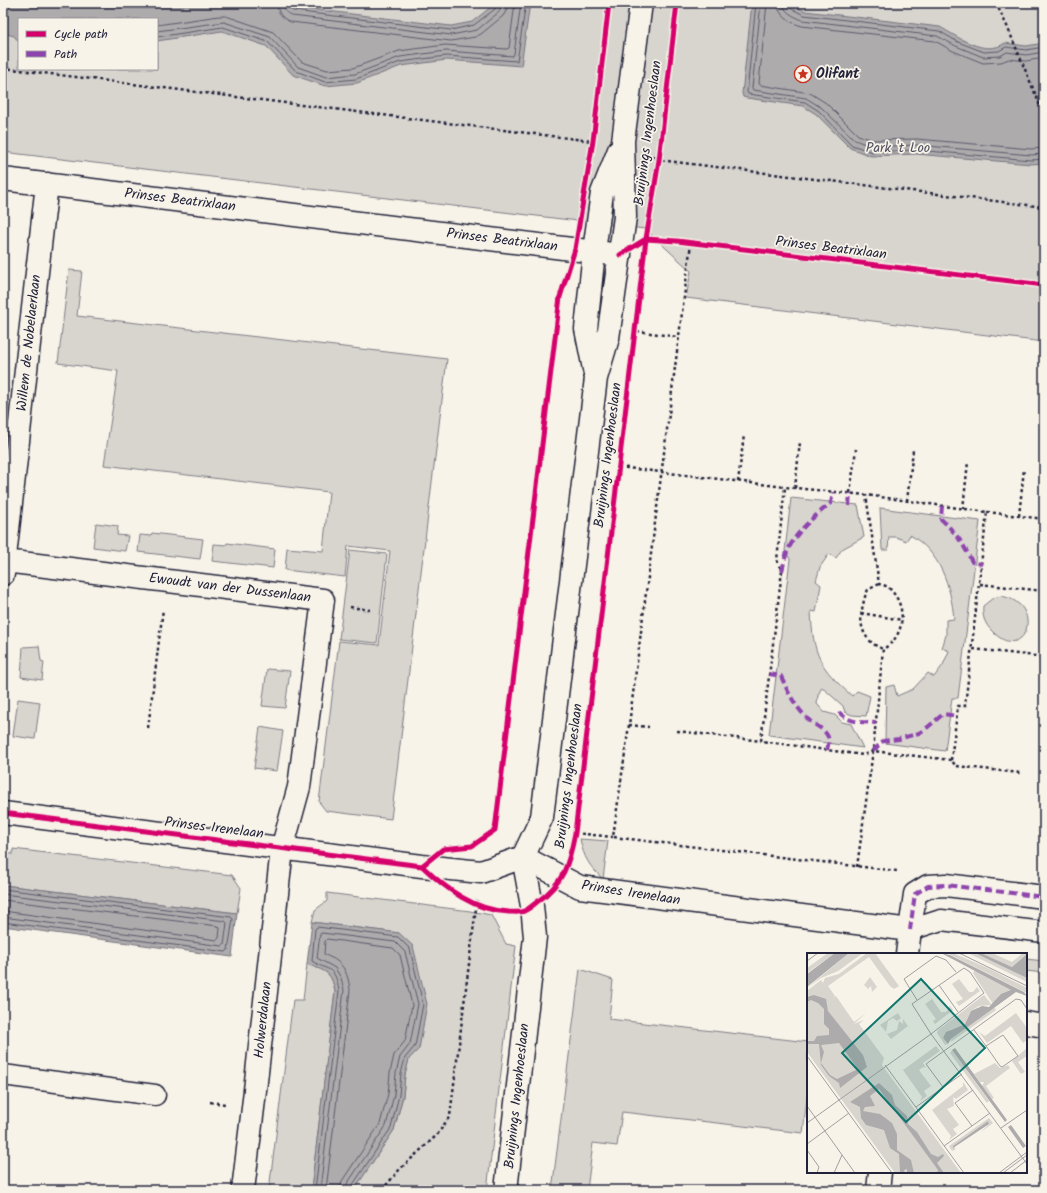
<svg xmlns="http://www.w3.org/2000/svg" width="1047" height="1193" viewBox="0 0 1047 1193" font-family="Kalam,sans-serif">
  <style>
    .green { fill: #d8d5cf; stroke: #7d7c85; fill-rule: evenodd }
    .water { fill: #aeabad; stroke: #76747f }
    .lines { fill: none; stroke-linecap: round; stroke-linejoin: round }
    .shore { stroke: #5a5969; stroke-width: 1 }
    .service-casing { stroke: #22223b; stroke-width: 23 }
    .pedestrian-casing { stroke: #22223b; stroke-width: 25 }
    .minor-casing { stroke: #22223b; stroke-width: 25 }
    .path { stroke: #22223b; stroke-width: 2.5; stroke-dasharray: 3 3; stroke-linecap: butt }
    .service { stroke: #f7f3e8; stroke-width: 20 }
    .pedestrian { stroke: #f7f3e8; stroke-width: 22 }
    .minor { stroke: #f7f3e8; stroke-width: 22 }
    .quiet { stroke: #8e44ad; stroke-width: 4; stroke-dasharray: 8 4; stroke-linecap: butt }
    .cycleway-casing { stroke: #f7f3e8; stroke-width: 8 }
    .cycleway { stroke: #d6006c; stroke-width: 5 }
    .labels { text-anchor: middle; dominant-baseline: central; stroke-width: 3.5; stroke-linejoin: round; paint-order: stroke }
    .poi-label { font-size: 14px; font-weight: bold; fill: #22223b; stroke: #f7f3e8; text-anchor: start }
    .street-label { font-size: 14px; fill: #22223b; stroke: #f7f3e8 }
    .park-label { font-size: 14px; fill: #504f60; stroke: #f7f3e8 }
    .inset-road { fill: none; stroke: #a29fa3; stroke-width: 1 }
    .view { fill: #0f766e; fill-opacity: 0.15; stroke: #0f766e; stroke-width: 2 }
    .inset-edge { fill: none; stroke: #22223b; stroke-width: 2 }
  </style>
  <rect width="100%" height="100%" fill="#f7f3e8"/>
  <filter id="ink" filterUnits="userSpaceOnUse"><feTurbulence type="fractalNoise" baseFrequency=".025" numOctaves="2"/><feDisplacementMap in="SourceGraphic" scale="8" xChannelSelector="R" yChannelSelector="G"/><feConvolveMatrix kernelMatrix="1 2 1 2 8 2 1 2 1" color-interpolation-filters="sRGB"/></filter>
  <g filter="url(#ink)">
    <path class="green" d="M 3,3 L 1044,3 L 1044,342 L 686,298 L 691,271 L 645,229 L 3,152 ZM 19,19 L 157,19 L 157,69 L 19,69 Z
      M 69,270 L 82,271 L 77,316 L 447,359 L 391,819 L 326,811 L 319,802 L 339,641 L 379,645 L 390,551 L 348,546 L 345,577 L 285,570 L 287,548 L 323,551 L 329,492 L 104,465 L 118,371 L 58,363 Z
      M 791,498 L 858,505 L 864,537 L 842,549 L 836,558 L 829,554 L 820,567 L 816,581 L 821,585 L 816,612 L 811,611 C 813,655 819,667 852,696 L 857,691 L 870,696 L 866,716 L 852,715 L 845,712 L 843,706 L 822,687 L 818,695 L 817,704 L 824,712 L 835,715 L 842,722 L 851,724 L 863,748 L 769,735 L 790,559 L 785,551 Z
      M 880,508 L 980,521 L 958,698 L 952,698 L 945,751 L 885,743 L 886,687 L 894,685 L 897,696 L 913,689 L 928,673 L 934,677 L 943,665 L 949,651 L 942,648 L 946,635 L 946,620 L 954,619 C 951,586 940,552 910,535 L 906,541 L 896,537 L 889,537 L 888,550 L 882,550 Z
      M 96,523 L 118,526 L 117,535 L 128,536 L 125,551 L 93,547 Z
      M 152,533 L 203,539 L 200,559 L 138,552 L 140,535 L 151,536 Z
      M 227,543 L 275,549 L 273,568 L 212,561 L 214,544 L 226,545 Z
      M 350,550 L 387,554 L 377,643 L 339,639 Z
      M 1001,596 C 1047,604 1025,666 992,631 C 985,624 982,617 983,606 L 993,598 Z
      M 39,646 L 41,661 L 44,662 L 42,680 L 21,677 L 23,647 Z
      M 267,669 L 290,671 L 285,708 L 262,706 Z
      M 18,699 L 40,702 L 35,739 L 13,736 Z
      M 260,727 L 283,731 L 277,771 L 254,768 Z
      M 580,839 L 608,841 L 603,879 C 589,866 584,858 580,839 Z
      M 13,849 L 232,875 L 241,888 L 237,913 L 3,885 L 3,853 L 13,854 Z
      M 327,893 L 470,911 L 491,915 L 506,944 L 516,946 L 487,1190 L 354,1190 L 394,1130 L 403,1096 L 405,1075 L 409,1059 L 419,1049 L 399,933 L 312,922 L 315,910 L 327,901 Z
      M 1026,959 L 1044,961 L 1044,973 L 1026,971 Z
      M 307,964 C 324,971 331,970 335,991 L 311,1190 L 269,1190 L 293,1000 L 303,1000 Z
      M 580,969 L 613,980 L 609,1019 L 808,1042 L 808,1089 L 803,1133 L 622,1112 L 617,1146 L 593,1143 L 587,1190 L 552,1190 Z"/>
    <path class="water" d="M 3,3 L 291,3 L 294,7 L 451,26 L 472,22 L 492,6 L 493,3 L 530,3 L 521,66 L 447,60 L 401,66 L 357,83 L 325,86 L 293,75 L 266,46 L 222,31 L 157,41 L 157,19 L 19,19 L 19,42 L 14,36 L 3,33 Z
      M 752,3 L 791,3 L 793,5 L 805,11 L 940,27 C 958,37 985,57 1005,43 L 1026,46 L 1044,43 L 1044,163 L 1031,164 L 916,154 L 871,156 L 850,148 L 816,114 L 803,106 L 747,98 L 743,97 L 742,93 Z
      M 3,885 L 237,913 L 232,957 L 3,926 Z
      M 312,922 L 399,933 L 413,946 L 427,1004 L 419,1049 L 409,1059 L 405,1075 L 403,1096 L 394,1130 L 354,1190 L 311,1190 L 335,991 C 331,970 324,971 307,964 Z"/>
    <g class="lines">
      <path class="shore" d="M 277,3 C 277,12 282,19 291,22 L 451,41 L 475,37 L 481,34 L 503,16 L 506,11 L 508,3
        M 283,3 L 286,12 L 292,16 L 451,35 L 477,30 L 499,12 L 502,3
        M 288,3 L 290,9 L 293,11 L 451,30 L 474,25 L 495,9 L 497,3
        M 756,3 L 747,92 L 748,94 L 805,102 L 819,111 L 852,145 L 872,152 L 916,150 L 1031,160 L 1044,159
        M 761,3 L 752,88 L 753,90 L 806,98 L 822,108 L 855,140 L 873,147 L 916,145 L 1031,155 L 1044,154
        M 767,3 L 759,83 L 760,85 L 810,93 L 826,103 L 858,135 L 873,140 L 917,139 L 1031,149 L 1044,148
        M 777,3 C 778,16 791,23 802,26 L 935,41 L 953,51 L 983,63 L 1001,62 L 1009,59 L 1026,61 L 1044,58
        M 783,3 C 784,13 794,16 802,20 L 937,36 L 956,46 L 983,57 L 1000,56 L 1007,52 L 1026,55 L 1044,52
        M 788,3 L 790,8 L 804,15 L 939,31 L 958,42 L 984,52 L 999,51 L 1006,47 L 1026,50 L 1044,47
        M 157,25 L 219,16 L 226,16 L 273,32 L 302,62 L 327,70 L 353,68 L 399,51 L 445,45 L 507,49 L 509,48 L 515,3
        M 157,31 L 224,22 L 270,37 L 298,67 L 326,77 L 355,74 L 400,57 L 446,51 L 513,56 L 514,54 L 521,3
        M 157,37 L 223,27 L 268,42 L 296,71 L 325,82 L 356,79 L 400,62 L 446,56 L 517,61 L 526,3
        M 3,889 L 231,917 L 233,919 L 228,950 L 226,952 L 3,922
        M 3,894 L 225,921 L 227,923 L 224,945 L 222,946 L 3,917
        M 3,900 L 218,926 L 220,928 L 219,938 L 217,940 L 3,911
        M 315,1190 L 339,991 C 335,965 329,972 312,961 L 315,929 L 317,927 L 398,937 L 410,949 L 423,1004 L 415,1046 L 405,1058 L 401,1074 L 399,1095 L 391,1128 L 352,1186 L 351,1190
        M 320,1190 L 344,990 L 341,978 L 335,968 L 317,958 L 320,934 L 322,933 L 395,942 L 405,952 L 418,1004 L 410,1044 L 400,1057 L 396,1073 L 394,1095 L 386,1126 L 347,1184 L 346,1190
        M 326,1190 L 350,990 C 349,980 346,968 338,962 C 334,958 328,957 324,954 L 325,941 L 327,939 L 393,948 L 400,955 L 412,1005 L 405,1041 L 394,1055 L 390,1073 L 388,1094 L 380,1124 L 342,1181 L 340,1190"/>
      <defs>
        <path id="service" d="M 910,930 L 941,920 L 1044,932
          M 3,1075 L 155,1095"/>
        <path id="pedestrian" d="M 910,930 L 915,894 L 928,886 L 946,885 L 1044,897"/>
        <path id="minor" d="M 3,179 L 620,255
          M 595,374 L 586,329 L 594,251 L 602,193 L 619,150
          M 5,561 L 323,600 L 299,787 L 282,849 L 253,1108 L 243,1190
          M 3,574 L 47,184
          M 3,813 L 422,866 L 481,872 L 523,857 L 580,887 L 910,930 L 907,954
          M 1026,1023 L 1044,1026
          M 506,1190 L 535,937 L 532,906 L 523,857 L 542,817 L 596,378 L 608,338 L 625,217 L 623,141 L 641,3
          M 878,1190 L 880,1172"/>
      </defs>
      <use href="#service" class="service-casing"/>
      <use href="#pedestrian" class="pedestrian-casing"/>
      <use href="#minor" class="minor-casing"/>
      <path class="path" d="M 996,3 L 1007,26 L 1044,115
        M 1039,3 L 1041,6 L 1044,6
        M 3,68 L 592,141
        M 651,156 L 659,160 L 1044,207
        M 691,243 L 629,725 L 613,837 L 897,871
        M 637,331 L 678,337
        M 619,467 L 785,487
        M 738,482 L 744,435
        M 795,488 L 800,442
        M 850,493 L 856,449
        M 907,501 L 913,450
        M 963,509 L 968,462
        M 987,512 L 1044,519
        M 1019,516 L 1024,469
        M 879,584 C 876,586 871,588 868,590 C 865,595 864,600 863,605 C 858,625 863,641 883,649
        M 980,584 L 1044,591
        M 350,607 L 370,610
        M 861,613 L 902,620
        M 973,649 L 1044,657
        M 629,725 L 649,727
        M 148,728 L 163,609
        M 677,731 L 761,741
        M 951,760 L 958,706 L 965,706 L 987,512 L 866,495 L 785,487 L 777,560 L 782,571 L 761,741 L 863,755 L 873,751 L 951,760 L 956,766 L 1020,773
        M 575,833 L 613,837
        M 857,867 L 873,751 L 883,649 C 905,637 908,607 890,589 C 888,586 883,585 879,584 L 866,495
        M 210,1102 L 225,1104
        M 382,1190 L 400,1169 L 437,1135 L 450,1116 L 477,900"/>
      <use href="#service" class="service"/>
      <use href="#pedestrian" class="pedestrian"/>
      <use href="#minor" class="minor"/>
      <path class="quiet" d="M 849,506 L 850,493
        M 942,506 L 941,519 C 956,533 963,543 972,562 L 982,564
        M 782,571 C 784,564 785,556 788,550 C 797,530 815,516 831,503 L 833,492
        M 769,674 L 781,676 C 788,693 796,708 810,721 C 815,725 824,729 827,735 C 830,739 828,745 827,750
        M 839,712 C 848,723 862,722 876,723
        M 873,751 L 883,741 L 899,739 L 919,733 L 928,727 L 943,714 L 957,716
        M 910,930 L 915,894 L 928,886 L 946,885 L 1044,897"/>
      <defs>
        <path id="cycleway" d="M 620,255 L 646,239 L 677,241 L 1044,285
          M 3,813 L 422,866
          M 422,866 C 446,889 475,911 509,912 C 514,912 520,913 524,911 C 529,909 533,905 537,902 C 564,883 569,864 575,833 L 646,239 L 659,160 L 677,3
          M 422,866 L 443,849 L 472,846 L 495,830 L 560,297 L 575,249 L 593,141 L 609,3"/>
      </defs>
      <use href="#cycleway" class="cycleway-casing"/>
      <use href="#cycleway" class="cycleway"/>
    </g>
  </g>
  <defs>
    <symbol id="sight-ring" viewBox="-11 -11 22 22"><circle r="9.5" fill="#f7f3e8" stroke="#c8321e" stroke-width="1.5"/><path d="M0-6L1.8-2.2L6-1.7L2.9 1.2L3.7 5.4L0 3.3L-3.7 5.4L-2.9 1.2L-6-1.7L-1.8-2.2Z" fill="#c8321e"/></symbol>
  </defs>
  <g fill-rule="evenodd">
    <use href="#sight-ring" x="793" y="64" width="20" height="20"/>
  </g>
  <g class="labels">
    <g class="poi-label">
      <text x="816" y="74">Olifant</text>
    </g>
    <g class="street-label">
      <text transform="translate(648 133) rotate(-83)">Bruijnings Ingenhoeslaan</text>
      <text transform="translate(180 200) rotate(7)">Prinses Beatrixlaan</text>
      <text transform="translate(502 240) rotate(7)">Prinses Beatrixlaan</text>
      <text transform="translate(831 248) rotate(7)">Prinses Beatrixlaan</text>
      <text transform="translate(29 343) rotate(-84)">Willem de Nobelaerlaan</text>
      <text transform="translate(608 455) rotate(-83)">Bruijnings Ingenhoeslaan</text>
      <text transform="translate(230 588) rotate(7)">Ewoudt van der Dussenlaan</text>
      <text transform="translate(569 776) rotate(-83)">Bruijnings Ingenhoeslaan</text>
      <text transform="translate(214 828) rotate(7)">Prinses Irenelaan</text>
      <text transform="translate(631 893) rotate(9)">Prinses Irenelaan</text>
      <text transform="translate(263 1020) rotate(-84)">Holwerdalaan</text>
      <text transform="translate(517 1096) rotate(-84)">Bruijnings Ingenhoeslaan</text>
    </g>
    <g class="park-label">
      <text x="898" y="148">Park 't Loo</text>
    </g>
  </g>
  <g transform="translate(807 953)">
    <rect width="220" height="220" fill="#f7f3e8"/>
    <path d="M 21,0 L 28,0 L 0,20 L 0,15 ZM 42,0 L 56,0 L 31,18 L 14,25 L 0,35 ZM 60,0 L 68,0 L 92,33 L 87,36 L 83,33 L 62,4 L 21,33 L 28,43 L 26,45 L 29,43 L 47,69 L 59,60 L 47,71 L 57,67 L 52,71 L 77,105 L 75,112 L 154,220 L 88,220 L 0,99 L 0,38 L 14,27 L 16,30 L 18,25 L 32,21 ZM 140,0 L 146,0 L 183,16 L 220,35 L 220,40 ZM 161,0 L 168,0 L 203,16 L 220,25 L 220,29 ZM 174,0 L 185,0 L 205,9 L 216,0 L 220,1 L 205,14 ZM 168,17 L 203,35 L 204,38 L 194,42 L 186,51 L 166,20 ZM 63,24 L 70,34 L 65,39 L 64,33 L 61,36 L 57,32 ZM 152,26 L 162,39 L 166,39 L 170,34 L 173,38 L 152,53 L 149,49 L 156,46 L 145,31 ZM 177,42 L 185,52 L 172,53 L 164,58 L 158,71 L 143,77 L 136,85 L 141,91 L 138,92 L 130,80 L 131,77 ZM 125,46 L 134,59 L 139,59 L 143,53 L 146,57 L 128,71 L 126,68 L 129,66 L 118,51 ZM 187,54 L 189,57 L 144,89 L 144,86 ZM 91,60 L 94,65 L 90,68 L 86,65 L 81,68 L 79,79 L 73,72 ZM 209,60 L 220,75 L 220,87 L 216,90 L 204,73 L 180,90 L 172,79 L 178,83 ZM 96,66 L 101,73 L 84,86 L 80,81 L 90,77 L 92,68 L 96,71 ZM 129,93 L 133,98 L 116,110 L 119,115 L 116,114 L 112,117 L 124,133 L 117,138 L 120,143 L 113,148 L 115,144 L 96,117 ZM 220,95 L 220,103 L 211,109 L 218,119 L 214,121 L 205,108 ZM 145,97 L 182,148 L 180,150 L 143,100 ZM 188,110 L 193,115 L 201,112 L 203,115 L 179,133 L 187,145 L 185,146 L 175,133 L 177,129 L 173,129 L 167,121 ZM 156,129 L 161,137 L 149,146 L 146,144 L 147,153 L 140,156 L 152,172 L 146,176 L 150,181 L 142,187 L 144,183 L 125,157 L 156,133 ZM 182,165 L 186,170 L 174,179 L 182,171 L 181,168 L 146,193 L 149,196 L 145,198 L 142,193 Z" fill="#d8d5cf"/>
    <path d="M 28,0 L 42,0 L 0,34 L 0,21 ZM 134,0 L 143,2 L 217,39 L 220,43 L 209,39 L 144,86 L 141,91 L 136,85 L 139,79 L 158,71 L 164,58 L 175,53 L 182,54 L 194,41 L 204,37 ZM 168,0 L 174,0 L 205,14 L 220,1 L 220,25 ZM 7,42 L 19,46 L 21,58 L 56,102 L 60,114 L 33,135 L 32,130 L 22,123 L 14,112 L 12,91 L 0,91 L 0,88 L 7,88 L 10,83 L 22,82 L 22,76 L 17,71 L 17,56 L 11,50 L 4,47 L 0,49 L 0,44 ZM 32,90 L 51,116 L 30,126 L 23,122 L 14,110 L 17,99 L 14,92 ZM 148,95 L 200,167 L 198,169 L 145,97 ZM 72,130 L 85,142 L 88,152 L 100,163 L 101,171 L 110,179 L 124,201 L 131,204 L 136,201 L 137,203 L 130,210 L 137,220 L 130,220 L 131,217 L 72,136 L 63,143 L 68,153 L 58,154 L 56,158 L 73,161 L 85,170 L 90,181 L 90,197 L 104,207 L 107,220 L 100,220 L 100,216 L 97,217 L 98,220 L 93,219 L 92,201 L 83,195 L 77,177 L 59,172 L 54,165 L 53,154 L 43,149 ZM 181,168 L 182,171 L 146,195 L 146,193 ZM 204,172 L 219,193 L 216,195 L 201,174 Z" fill="#aeabad" fill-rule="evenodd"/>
    <path class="inset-road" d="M 152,0 L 220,33M 0,8 L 11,0M 132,32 L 151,59M 110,47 L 97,26 L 129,3 L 139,7 L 149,19M 167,77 L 179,93 L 193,113 L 195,114 L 211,103 L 196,82 L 179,93M 0,103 L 85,220M 78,112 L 157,220M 136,134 L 119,111 L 209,46 L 214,47 L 220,56M 0,153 L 48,220M 109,154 L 155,121M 0,170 L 124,81 L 177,40 L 163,19 L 157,15 L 105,51 L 124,81 L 220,211M 165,173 L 148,150 L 166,137M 194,175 L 220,157M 0,191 L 42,160M 137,193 L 183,160M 0,197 L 12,214 L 10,220M 27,220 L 35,202M 192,220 L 220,199M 196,220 L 220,202M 203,220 L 220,207"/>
    <path class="view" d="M 114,26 L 178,95 L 99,169 L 35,100 Z"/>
    <rect width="220" height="220" class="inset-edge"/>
  </g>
  <rect width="1047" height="1193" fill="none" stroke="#f7f3e8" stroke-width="16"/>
  <rect x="8" y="8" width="1031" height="1177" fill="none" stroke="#22223b" stroke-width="1.5" filter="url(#ink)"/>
  <rect x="18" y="18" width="140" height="52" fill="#f7f3e8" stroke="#a29fa3"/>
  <rect x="26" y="31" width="20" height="6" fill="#d6006c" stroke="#a29fa3"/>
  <text x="54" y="38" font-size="12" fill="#22223b">Cycle path</text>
  <rect x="26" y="51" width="20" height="6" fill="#8e44ad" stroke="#a29fa3"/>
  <text x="54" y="58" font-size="12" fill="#22223b">Path</text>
</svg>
